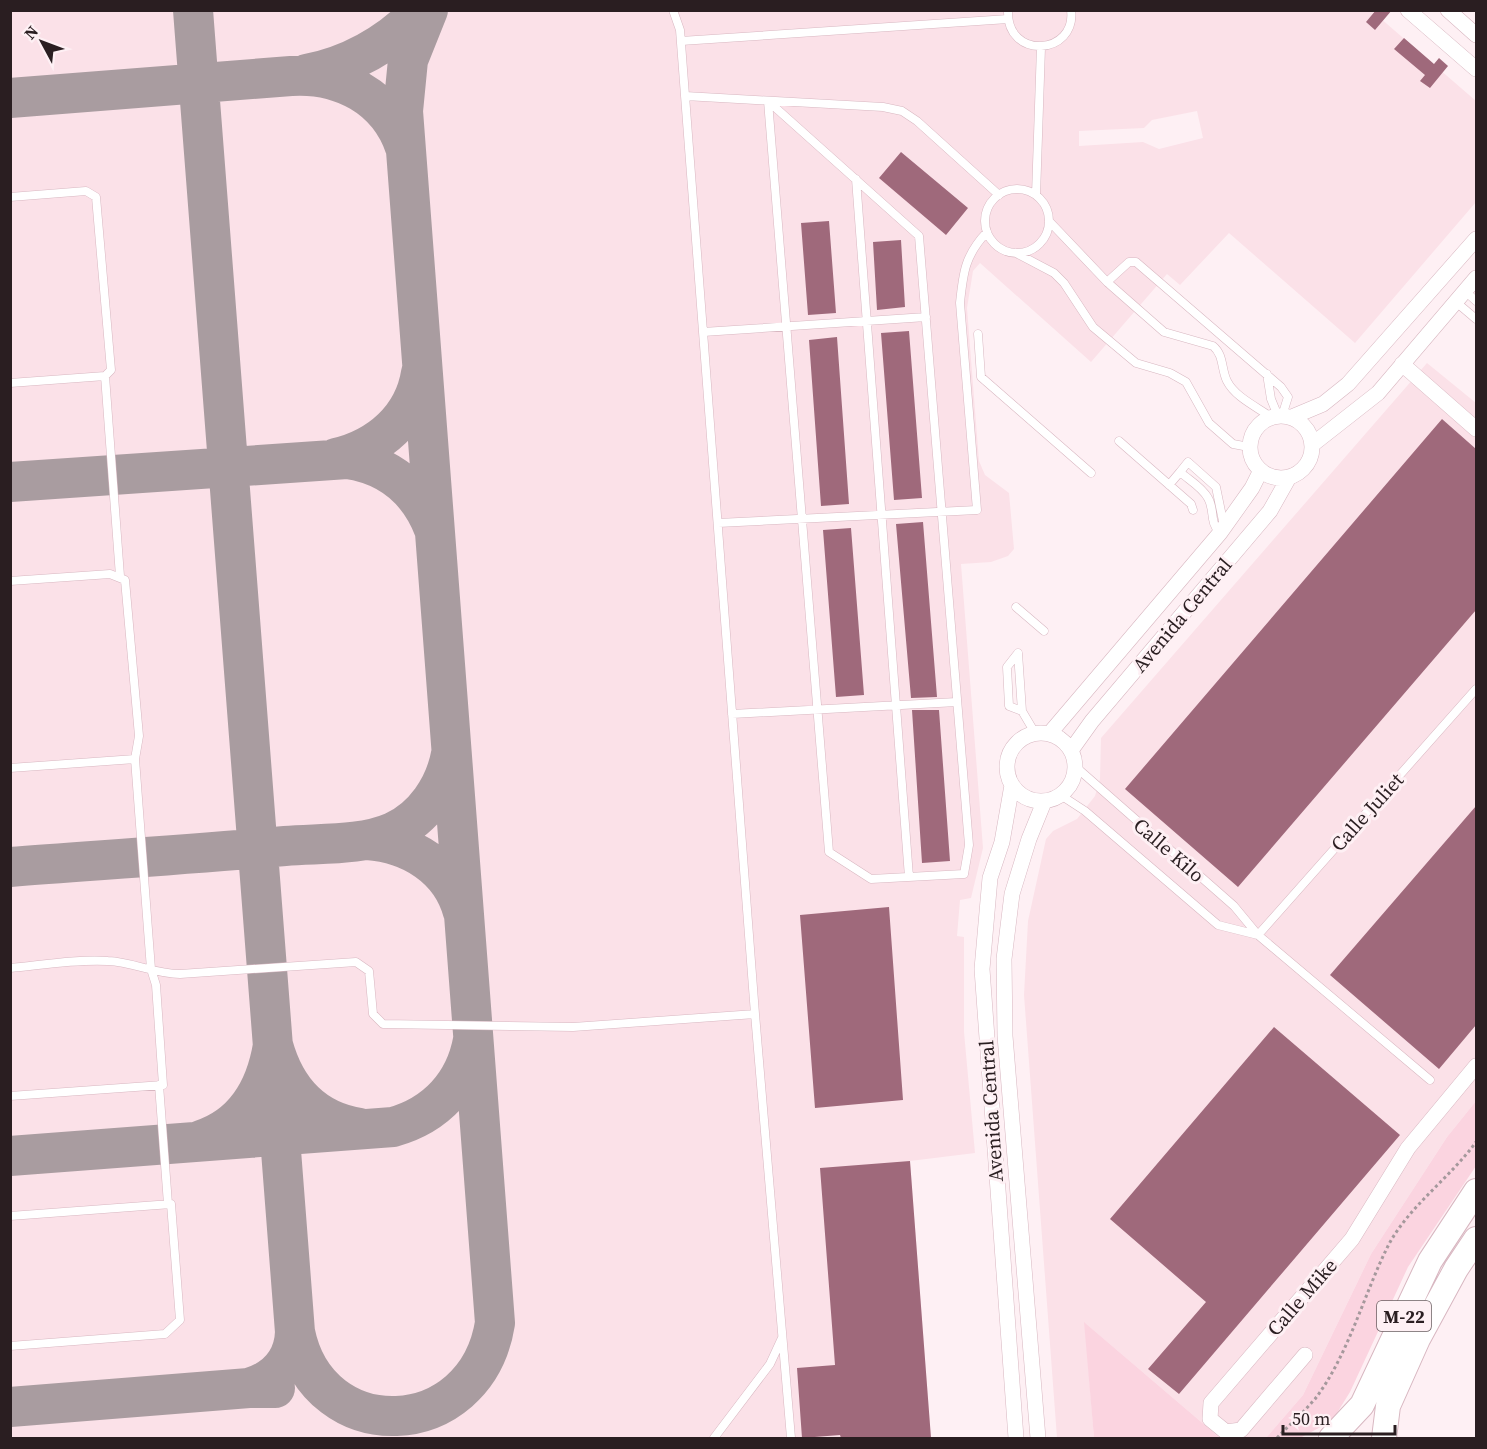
<svg xmlns="http://www.w3.org/2000/svg" width="1487" height="1449" viewBox="0 0 1487 1449" font-family="'Source Serif 4',serif">
  <style>
    .built { fill: #fbe1e8; fill-rule: evenodd }
    .green { fill: #fbd4e0 }
    .lines { fill: none; stroke-linecap: round; stroke-linejoin: round }
    .taxiway { stroke: #a99ca0; stroke-width: 40 }
    .building { fill: #9f697b }
    .service-casing { stroke: #d8b7c1; stroke-width: 9 }
    .minor-casing { stroke: #d8b7c1; stroke-width: 16 }
    .primary-casing { stroke: #d8b7c1; stroke-width: 26 }
    .path { stroke: #a5989c; stroke-width: 3; stroke-dasharray: 3 3; stroke-linecap: butt }
    .service { stroke: #fff; stroke-width: 8 }
    .minor { stroke: #fff; stroke-width: 15 }
    .primary { stroke: #fff; stroke-width: 24 }
    .labels { text-anchor: middle; dominant-baseline: central; stroke-width: 6; stroke-linejoin: round; paint-order: stroke }
    .shield { fill: #fef0f4; stroke: #6a5d60; stroke-width: 1.5 }
    .shield-label { font-size: 18px; font-weight: bold; fill: #2a1e21 }
    .street-label { font-size: 20px; fill: #2a1e21; stroke: #fef0f4 }
  </style>
  <rect width="100%" height="100%" fill="#fef0f4"/>
  <path class="built" d="M 10,11 L 1372,11 L 1476,101 L 1476,202 L 1355,343 L 1229,233 L 1180,285 L 1167,274 L 1091,362 L 980,263 L 973,271 L 967,308 L 979,461 L 985,475 L 1009,493 L 1014,549 L 1008,556 L 991,562 L 961,564 L 983,848 L 971,898 L 960,900 L 957,936 L 964,937 L 964,1032 L 975,1153 L 910,1161 L 931,1438 L 11,1438 ZM 1197,111 L 1203,138 L 1159,149 L 1143,142 L 1079,146 L 1079,131 L 1144,128 L 1152,120 Z
    M 1427,363 L 1476,403 L 1476,1101 L 1447,1137 L 1371,1254 L 1303,1395 L 1266,1438 L 1220,1438 L 1085,1323 L 1094,1438 L 1057,1438 L 1024,995 L 1028,921 L 1046,839 L 1053,831 L 1077,819 L 1095,796 L 1100,779 L 1101,738 Z"/>
  <path class="green" d="M 1476,1101 L 1476,1166 L 1408,1267 L 1350,1392 L 1337,1413 L 1328,1423 L 1300,1438 L 1266,1438 L 1303,1395 L 1371,1254 L 1447,1137 Z
    M 1084,1322 L 1220,1438 L 1094,1438 Z"/>
  <g class="lines">
    <path class="taxiway" d="M 193,10 L 295,1332 C 294,1362 276,1380 249,1388
      M 307,74 C 353,65 390,43 422,10
      M 10,98 L 291,76 C 341,73 388,97 405,147
      M 336,458 C 379,448 414,418 421,373
      M 10,482 L 347,459 C 389,465 419,490 434,529
      M 367,840 C 410,843 451,867 463,912
      M 10,867 C 102,860 193,854 285,846 C 319,843 361,846 393,832 C 424,818 445,787 451,754
      M 201,1140 C 245,1126 266,1088 273,1045 C 285,1089 313,1121 360,1128
      M 10,1156 L 393,1127 C 436,1115 465,1084 473,1040
      M 295,1332 C 318,1448 476,1443 495,1323 L 403,111 L 408,60 L 428,10
      M 10,1407 L 249,1388 L 275,1388"/>
  </g>
  <path class="building" d="M 1376,10 L 1392,10 L 1375,30 L 1366,22 Z
    M 1404,38 L 1434,64 L 1439,58 L 1448,66 L 1430,88 L 1420,81 L 1425,75 L 1394,49 Z
    M 901,152 L 968,208 L 946,235 L 879,178 Z
    M 829,221 L 836,313 L 808,315 L 801,223 Z
    M 901,240 L 905,307 L 877,310 L 873,242 Z
    M 909,331 L 922,498 L 894,500 L 881,333 Z
    M 837,337 L 849,504 L 821,506 L 809,340 Z
    M 1442,419 L 1476,449 L 1476,610 L 1238,887 L 1125,789 Z
    M 923,522 L 937,697 L 911,698 L 896,524 Z
    M 851,528 L 864,695 L 836,697 L 823,530 Z
    M 912,710 L 939,710 L 950,861 L 922,863 Z
    M 1476,806 L 1476,1025 L 1439,1069 L 1330,975 Z
    M 889,907 L 903,1100 L 815,1108 L 800,915 Z
    M 1274,1027 L 1400,1135 L 1179,1394 L 1148,1369 L 1206,1302 L 1110,1219 Z
    M 910,1161 L 931,1438 L 841,1438 L 840,1435 L 802,1438 L 797,1368 L 835,1365 L 820,1168 Z"/>
  <g class="lines">
    <defs>
      <path id="service" d="M 673,10 L 680,30 L 755,1014 L 791,1438
        M 1008,10 C 1006,61 1077,55 1071,10
        M 681,41 L 1008,19
        M 685,96 L 883,107 L 902,111 L 917,121 L 999,195
        M 768,101 L 919,236 L 969,845 L 964,874 L 871,879 L 829,852 Z
        M 856,179 L 909,877
        M985 221a32 32 0 1 1 64 0a32 32 0 1 1-64 0Z
        M 1036,195 L 1041,47
        M 10,197 L 86,191 L 96,197 L 111,370 L 105,376 L 10,383
        M 1049,221 L 1107,282 L 1164,332 L 1213,346 C 1224,355 1221,369 1227,381 C 1235,397 1257,407 1271,417
        M 1016,253 L 1054,273 L 1064,283 L 1093,327 L 1136,363 L 1170,373 L 1186,382 L 1209,423 L 1233,444 L 1249,447
        M 1107,282 L 1129,262 L 1136,262 L 1281,387 L 1288,397 L 1282,416
        M 1465,291 L 1476,301
        M 1456,302 L 1476,319
        M 703,332 L 926,317
        M 978,334 L 981,377 L 1091,473
        M 1267,374 L 1271,399 L 1278,416
        M 105,376 L 120,576
        M 1119,441 L 1191,504 L 1193,510
        M 1180,472 L 1188,462 L 1216,487 L 1224,526
        M 1169,485 L 1180,472 C 1189,480 1202,487 1208,498 C 1215,510 1209,522 1220,533
        M 718,523 L 977,510 L 960,303 C 963,273 965,255 987,232
        M 10,581 L 110,574 L 125,580 L 139,736 L 135,759 L 10,768
        M 1016,607 L 1044,631
        M 1018,653 L 1022,711 L 1035,733
        M 1018,653 L 1007,667 L 1009,706 L 1022,711
        M 732,714 L 957,702
        M 1062,796 L 1085,811 L 1218,925 L 1258,935 L 1234,906 L 1077,768
        M 10,968 C 42,965 76,959 108,961 C 133,962 155,974 180,974 L 356,962 L 369,971 L 373,1014 L 383,1024 L 573,1027 L 755,1014
        M 1430,1080 L 1258,935 L 1476,689
        M 159,1085 L 168,1204
        M 10,1096 L 163,1085 L 156,985 L 151,969 L 135,759
        M 10,1216 L 171,1204 L 180,1320 L 165,1334 L 10,1346
        M 714,1438 L 770,1364 L 782,1338"/>
      <path id="minor" d="M 1408,10 L 1476,69
        M 1448,10 L 1476,35
        M 1402,364 L 1476,429
        M1250 447a31 31 0 1 1 62 0a31 31 0 1 1-62 0Z
        M 1292,417 L 1323,404 L 1348,384 L 1476,239
        M 1313,444 L 1378,393 L 1476,278
        M1007 767a34 34 0 1 1 68 0a34 34 0 1 1-68 0Z
        M 1050,733 L 1220,533 L 1252,488 L 1260,472
        M 1072,749 L 1092,721 L 1270,511 L 1288,479
        M 1012,785 L 1002,842 L 990,878 L 982,969 L 1016,1438
        M 1305,1355 L 1241,1430 L 1226,1432 L 1210,1419 L 1211,1403 L 1352,1239 L 1408,1148 L 1476,1066
        M 1038,1438 L 1005,1036 L 1004,959 L 1012,894 L 1029,839 L 1044,802"/>
      <path id="primary" d="M 1331,1438 L 1362,1405 L 1430,1261 L 1476,1191
        M 1384,1438 L 1388,1406 L 1418,1339 L 1456,1269 L 1476,1239"/>
    </defs>
    <use href="#service" class="service-casing"/>
    <use href="#minor" class="minor-casing"/>
    <use href="#primary" class="primary-casing"/>
    <path class="path" d="M 1277,1438 C 1289,1425 1303,1413 1315,1399 C 1348,1356 1364,1294 1388,1246 C 1408,1207 1450,1178 1476,1142"/>
    <use href="#service" class="service"/>
    <use href="#minor" class="minor"/>
    <use href="#primary" class="primary"/>
  </g>
  <g class="labels">
    <rect class="shield" x="1377" y="1301" width="54" height="30" rx="4.5"/>
    <g class="shield-label">
      <text x="1404" y="1316">M-22</text>
    </g>
    <g class="street-label">
      <text transform="translate(1182 615) rotate(-50)">Avenida Central</text>
      <text transform="translate(1367 812) rotate(-48)">Calle Juliet</text>
      <text transform="translate(1169 850) rotate(41)">Calle Kilo</text>
      <text transform="translate(991 1111) rotate(-94)">Avenida Central</text>
      <text transform="translate(1302 1297) rotate(-49)">Calle Mike</text>
    </g>
  </g>
  <rect width="1487" height="1449" fill="none" stroke="#2a1e21" stroke-width="24"/>
  <g transform="translate(42 42) rotate(311)" stroke="#fef0f4" stroke-width="4.5" paint-order="stroke">
  <path d="M0-4.5L10 22L0 15L-10 22Z" fill="#2a1e21"/>
  <text y="-9" font-size="16" font-weight="bold" text-anchor="middle" fill="#2a1e21">N</text>
  </g>
  <path d="M1283 1425v9h112v-9" fill="none" stroke="#2a1e21" stroke-width="3"/>
  <text x="1292" y="1425" font-size="18" fill="#2a1e21" stroke="#fef0f4" stroke-width="4.5" paint-order="stroke">50 m</text>
</svg>
